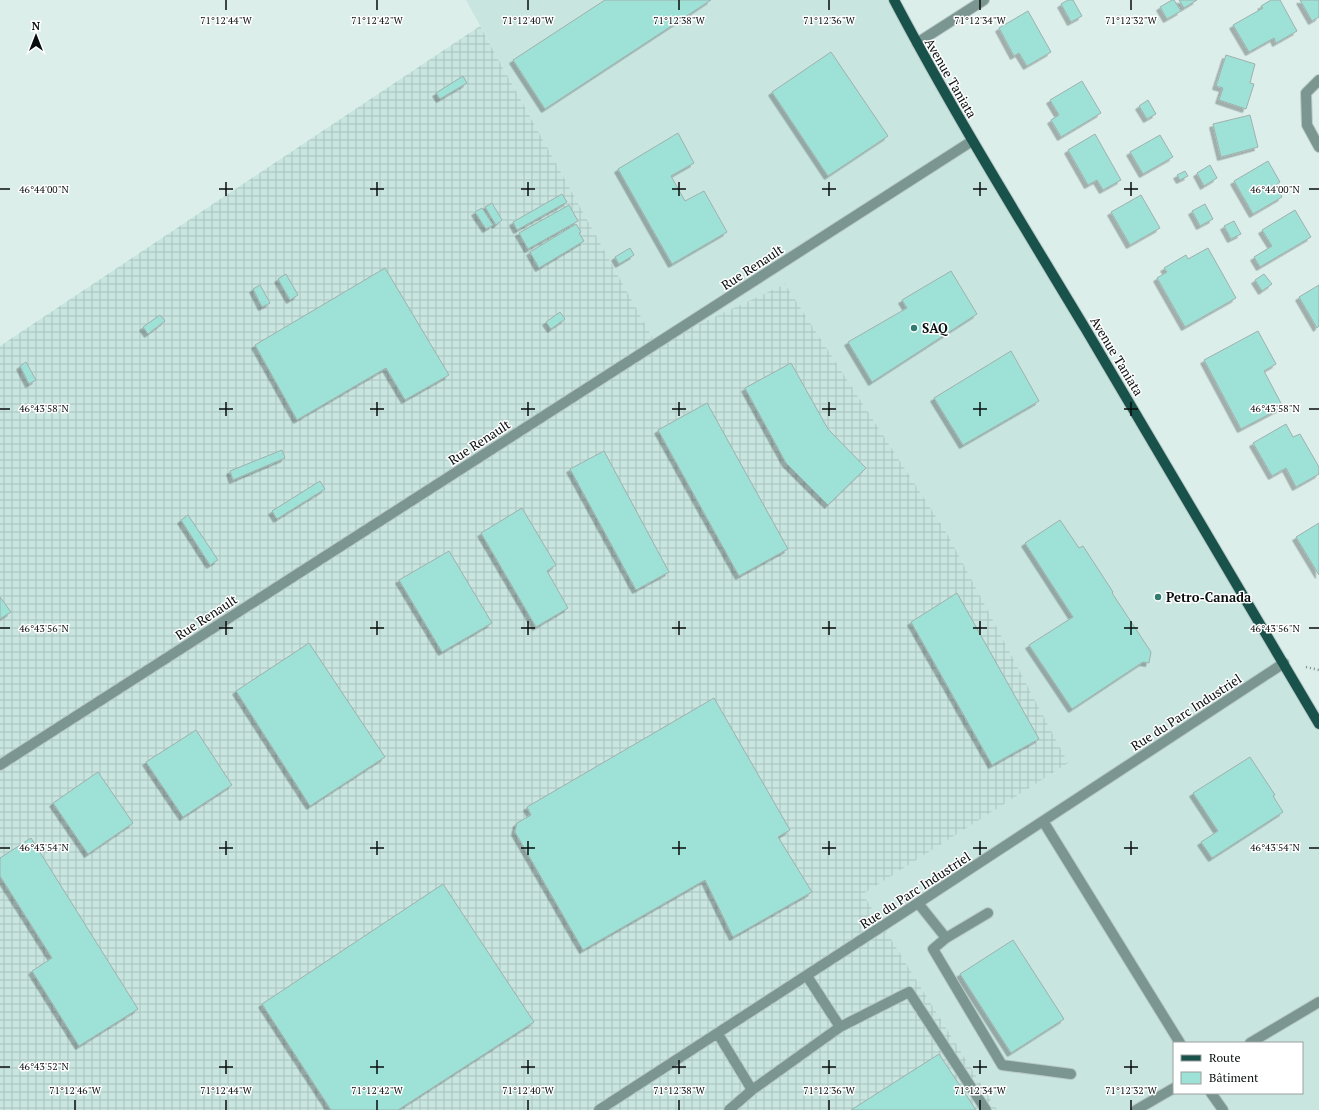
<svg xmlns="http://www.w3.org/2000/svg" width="1319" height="1110" viewBox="0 0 1319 1110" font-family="'PT Serif',serif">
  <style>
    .built { fill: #c8e5e0; fill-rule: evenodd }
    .industrial { fill: url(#industrial-grid) }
    .building { fill: #9ee1d7; stroke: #9fb1ae; filter: url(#shadow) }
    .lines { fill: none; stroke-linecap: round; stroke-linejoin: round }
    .minor-casing { stroke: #b9cac7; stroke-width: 12 }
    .major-casing { stroke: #b9cac7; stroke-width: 12 }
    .path { stroke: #7a8785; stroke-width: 2.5; stroke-dasharray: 1 3; stroke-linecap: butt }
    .minor { stroke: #7b9691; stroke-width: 10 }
    .major { stroke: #19514b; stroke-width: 10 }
    .ticks { fill: none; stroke: #080e0d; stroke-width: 1.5 }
    .poi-dot { fill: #337a71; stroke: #fff; stroke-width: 1.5 }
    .labels { text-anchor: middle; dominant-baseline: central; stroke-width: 3; stroke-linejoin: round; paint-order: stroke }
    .street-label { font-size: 13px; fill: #080e0d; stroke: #fff }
    .poi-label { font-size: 13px; font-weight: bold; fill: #080e0d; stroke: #fff; text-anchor: start }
    .ticks-label { font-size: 10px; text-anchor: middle; fill: #080e0d; stroke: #fff; stroke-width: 3; stroke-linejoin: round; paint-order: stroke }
  </style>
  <defs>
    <pattern id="industrial-grid" width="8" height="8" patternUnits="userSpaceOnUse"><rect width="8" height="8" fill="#c8e5e0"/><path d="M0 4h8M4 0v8" fill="none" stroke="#aac3bf"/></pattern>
    <filter id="shadow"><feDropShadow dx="-3.5" dy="3.5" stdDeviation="0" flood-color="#0004"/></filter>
  </defs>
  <rect width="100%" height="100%" fill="#dbeeea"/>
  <path class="built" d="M 466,0 L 895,0 L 1319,728 L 1319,1110 L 997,1110 L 863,894 L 1067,763 L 948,535 L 785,284 L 656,344 ZM 1174,1043 L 1302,1043 L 1302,1093 L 1174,1093 Z"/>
  <path class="industrial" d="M 480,26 L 656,344 L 785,284 L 948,535 L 1068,763 L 863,894 L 997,1110 L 0,1110 L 0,346 Z"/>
  <path class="building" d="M 605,0 L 711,0 L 545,109 L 513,60 Z
    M 1068,0 L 1073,0 L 1082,16 L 1071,22 L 1061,4 Z
    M 1172,0 L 1174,0 L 1181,11 L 1167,19 L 1160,7 Z
    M 1179,0 L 1197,0 L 1184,8 Z
    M 1271,0 L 1280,0 L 1297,31 L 1276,43 L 1274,38 L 1249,52 L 1233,25 L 1263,8 L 1261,6 Z
    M 1300,0 L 1319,0 L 1319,17 L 1312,21 Z
    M 1028,11 L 1051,52 L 1027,66 L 1019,53 L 1014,56 L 999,28 Z
    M 831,52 L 888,136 L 828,176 L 772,92 Z
    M 1226,55 L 1255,64 L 1250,83 L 1254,84 L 1246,109 L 1219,100 L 1223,88 L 1216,86 Z
    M 463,76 L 467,83 L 440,99 L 436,93 Z
    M 1082,81 L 1101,113 L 1061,137 L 1051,120 L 1059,115 L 1050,100 Z
    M 1148,100 L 1156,114 L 1147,119 L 1139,106 Z
    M 1250,115 L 1258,147 L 1221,157 L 1213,124 Z
    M 678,133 L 694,163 L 671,176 L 685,201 L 704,191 L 727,232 L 672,264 L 618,169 Z
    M 1095,134 L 1121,180 L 1103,190 L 1097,180 L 1088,185 L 1068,150 Z
    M 1160,135 L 1173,157 L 1143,174 L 1130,152 Z
    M 1268,161 L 1280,182 L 1276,185 L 1282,197 L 1253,214 L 1234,181 Z
    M 1210,165 L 1217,178 L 1204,186 L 1197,173 Z
    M 1185,171 L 1188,176 L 1180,180 L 1177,175 Z
    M 562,194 L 567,202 L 517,230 L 513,222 Z
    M 1141,195 L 1160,228 L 1130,245 L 1111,212 Z
    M 492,203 L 502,220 L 496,225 L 485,207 Z
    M 1205,204 L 1213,219 L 1200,226 L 1192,211 Z
    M 569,205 L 578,221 L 528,249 L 519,233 Z
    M 482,208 L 493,225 L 486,229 L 475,212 Z
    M 1295,210 L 1311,237 L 1260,267 L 1254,257 L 1272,246 L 1262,230 Z
    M 1234,221 L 1241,234 L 1231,239 L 1224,226 Z
    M 576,224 L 581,232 L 579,233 L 584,241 L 539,268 L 530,252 Z
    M 630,248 L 634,255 L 619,264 L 615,257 Z
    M 1208,248 L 1236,298 L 1185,327 L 1157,278 L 1167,272 L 1164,268 L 1186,255 L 1188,259 Z
    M 385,268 L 449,375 L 405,400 L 386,368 L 297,420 L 255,345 Z
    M 951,271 L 977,314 L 872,382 L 848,342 L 907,308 L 902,300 Z
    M 286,274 L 298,295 L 290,300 L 278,279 Z
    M 1264,274 L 1272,284 L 1262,291 L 1255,280 Z
    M 260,285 L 270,303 L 262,307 L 253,289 Z
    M 1319,285 L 1319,326 L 1317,328 L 1299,297 Z
    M 560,312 L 565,319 L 551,329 L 546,322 Z
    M 160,315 L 165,321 L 148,334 L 143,327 Z
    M 1258,331 L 1276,364 L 1264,371 L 1283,407 L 1241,429 L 1204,360 Z
    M 1011,351 L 1039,401 L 963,445 L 934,398 Z
    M 26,362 L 36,380 L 29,384 L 20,366 Z
    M 791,363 L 828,429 L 866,468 L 828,505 L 786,463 L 745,388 Z
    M 707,403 L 788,549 L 739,576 L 658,430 Z
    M 1286,424 L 1293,437 L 1300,434 L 1319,467 L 1319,474 L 1296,487 L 1286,468 L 1272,476 L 1253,443 Z
    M 282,450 L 285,458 L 233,480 L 230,471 Z
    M 604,451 L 669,572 L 636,590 L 570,469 Z
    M 320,481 L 325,489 L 277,519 L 272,511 Z
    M 522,508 L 556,565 L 547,571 L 568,608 L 536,627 L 481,533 Z
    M 188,515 L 218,560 L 210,565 L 181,520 Z
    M 1060,520 L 1079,548 L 1083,546 L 1113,592 L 1112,593 L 1151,652 L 1149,663 L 1143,662 L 1072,709 L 1029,645 L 1073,617 L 1025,543 Z
    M 1319,523 L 1319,575 L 1296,537 Z
    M 449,551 L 492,623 L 442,652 L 399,580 Z
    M 957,593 L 1039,739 L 992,765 L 911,622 Z
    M 0,597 L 11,612 L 0,619 Z
    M 309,643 L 385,757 L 310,806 L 236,691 Z
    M 714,698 L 790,830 L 778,837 L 812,892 L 733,937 L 705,880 L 583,950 L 515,832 L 517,823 L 531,815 L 527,807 Z
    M 196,730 L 232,785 L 183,817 L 146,762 Z
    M 1250,757 L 1275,795 L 1273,796 L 1283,812 L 1212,858 L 1201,842 L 1218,831 L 1193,793 Z
    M 98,772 L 133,823 L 88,854 L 53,803 Z
    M 31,838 L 138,1009 L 79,1046 L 32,971 L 52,958 L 0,876 L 0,858 Z
    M 443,884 L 534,1022 L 398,1110 L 331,1110 L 262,1004 Z
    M 1013,940 L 1064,1019 L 1011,1053 L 960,974 Z
    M 939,1054 L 976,1110 L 851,1110 Z"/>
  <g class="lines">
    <defs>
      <path id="minor" d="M 917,43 L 984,0
        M 1319,80 L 1306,93 L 1307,125 L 1319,147
        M 0,765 L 972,141
        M 1043,821 L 1180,1043
        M 918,903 L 946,938 L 933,949 L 1002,1065 L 1071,1074
        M 946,938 L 988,913
        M 807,976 L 840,1027 L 909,992 L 986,1110
        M 718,1034 L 752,1090 L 729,1110
        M 1250,1043 L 1319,1002
        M 752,1090 L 840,1027
        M 1211,1093 L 1223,1110
        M 599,1110 L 918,903 L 1284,663
        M 1136,1110 L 1174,1088"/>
      <path id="major" d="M 894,0 C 953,112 1020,220 1085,328 C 1164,460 1242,592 1319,724"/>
    </defs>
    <use href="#minor" class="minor-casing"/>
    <use href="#major" class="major-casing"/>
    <path class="path" d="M 1306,667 L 1319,670"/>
    <use href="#minor" class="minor"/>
    <use href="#major" class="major"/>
  </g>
  <path class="ticks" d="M 226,0 L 226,10M 377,0 L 377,10M 528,0 L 528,10M 679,0 L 679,10M 829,0 L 829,10M 980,0 L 980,10M 1131,0 L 1131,10M 226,182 L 226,196M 377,182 L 377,196M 528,182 L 528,196M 679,182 L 679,196M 829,182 L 829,196M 980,182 L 980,196M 1131,182 L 1131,196M 0,189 L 10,189M 219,189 L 233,189M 370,189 L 384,189M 521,189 L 535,189M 672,189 L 686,189M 822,189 L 836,189M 973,189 L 987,189M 1124,189 L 1138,189M 1309,189 L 1319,189M 226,402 L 226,416M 377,402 L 377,416M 528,402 L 528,416M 679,402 L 679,416M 829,402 L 829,416M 980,402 L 980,416M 1131,402 L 1131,416M 0,409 L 10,409M 219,409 L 233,409M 370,409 L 384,409M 521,409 L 535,409M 672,409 L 686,409M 822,409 L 836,409M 973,409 L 987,409M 1124,409 L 1138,409M 1309,409 L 1319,409M 226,621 L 226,635M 377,621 L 377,635M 528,621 L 528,635M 679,621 L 679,635M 829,621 L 829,635M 980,621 L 980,635M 1131,621 L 1131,635M 0,628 L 10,628M 219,628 L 233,628M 370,628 L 384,628M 521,628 L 535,628M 672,628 L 686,628M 822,628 L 836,628M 973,628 L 987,628M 1124,628 L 1138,628M 1309,628 L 1319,628M 226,841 L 226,855M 377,841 L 377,855M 528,841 L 528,855M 679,841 L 679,855M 829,841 L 829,855M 980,841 L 980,855M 1131,841 L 1131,855M 0,848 L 10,848M 219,848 L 233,848M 370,848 L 384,848M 521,848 L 535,848M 672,848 L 686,848M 822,848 L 836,848M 973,848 L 987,848M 1124,848 L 1138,848M 1309,848 L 1319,848M 226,1060 L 226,1074M 377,1060 L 377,1074M 528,1060 L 528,1074M 679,1060 L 679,1074M 829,1060 L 829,1074M 980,1060 L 980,1074M 1131,1060 L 1131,1074M 0,1067 L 10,1067M 219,1067 L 233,1067M 370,1067 L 384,1067M 521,1067 L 535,1067M 672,1067 L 686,1067M 822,1067 L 836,1067M 973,1067 L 987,1067M 1124,1067 L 1138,1067M 75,1100 L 75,1110M 226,1100 L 226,1110M 377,1100 L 377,1110M 528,1100 L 528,1110M 679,1100 L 679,1110M 829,1100 L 829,1110M 980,1100 L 980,1110M 1131,1100 L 1131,1110"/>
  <g class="poi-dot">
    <circle cx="914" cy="328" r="4"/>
    <circle cx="1158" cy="597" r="4"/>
  </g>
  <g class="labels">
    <g class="street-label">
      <text transform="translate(951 78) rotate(60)">Avenue Taniata</text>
      <text transform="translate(752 267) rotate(-33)">Rue Renault</text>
      <text transform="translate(1117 356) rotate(59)">Avenue Taniata</text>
      <text transform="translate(479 442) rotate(-33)">Rue Renault</text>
      <text transform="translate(206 617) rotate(-33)">Rue Renault</text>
      <text transform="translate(1186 712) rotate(-33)">Rue du Parc Industriel</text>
      <text transform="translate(915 890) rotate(-33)">Rue du Parc Industriel</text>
    </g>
    <g class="poi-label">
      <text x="922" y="328">SAQ</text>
      <text x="1166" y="597">Petro-Canada</text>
    </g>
  </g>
  <g class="ticks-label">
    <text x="226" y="24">71°12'44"W</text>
    <text x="377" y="24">71°12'42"W</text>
    <text x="528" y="24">71°12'40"W</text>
    <text x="679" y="24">71°12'38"W</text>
    <text x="829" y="24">71°12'36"W</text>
    <text x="980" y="24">71°12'34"W</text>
    <text x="1131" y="24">71°12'32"W</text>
    <text x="44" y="193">46°44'00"N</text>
    <text x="1275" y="193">46°44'00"N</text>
    <text x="44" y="412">46°43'58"N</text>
    <text x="1275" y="412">46°43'58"N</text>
    <text x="44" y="632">46°43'56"N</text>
    <text x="1275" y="632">46°43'56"N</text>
    <text x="44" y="851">46°43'54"N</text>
    <text x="1275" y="851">46°43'54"N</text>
    <text x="44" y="1070">46°43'52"N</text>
    <text x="75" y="1094">71°12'46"W</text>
    <text x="226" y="1094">71°12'44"W</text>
    <text x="377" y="1094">71°12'42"W</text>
    <text x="528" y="1094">71°12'40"W</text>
    <text x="679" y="1094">71°12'38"W</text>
    <text x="829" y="1094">71°12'36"W</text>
    <text x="980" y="1094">71°12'34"W</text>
    <text x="1131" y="1094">71°12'32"W</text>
  </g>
  <rect x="1173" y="1042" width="130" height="52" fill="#ffffff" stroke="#9c9f9e"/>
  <rect x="1181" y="1055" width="20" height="6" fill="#19514b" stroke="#9c9f9e"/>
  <text x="1209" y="1062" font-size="12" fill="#080e0d">Route</text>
  <rect x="1181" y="1072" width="20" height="12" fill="#9ee1d7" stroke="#9c9f9e"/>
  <text x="1209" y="1082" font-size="12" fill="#080e0d">Bâtiment</text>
  <g transform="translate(36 36)" stroke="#ffffff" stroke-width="3" paint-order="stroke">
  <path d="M0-3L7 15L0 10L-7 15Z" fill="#080e0d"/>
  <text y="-6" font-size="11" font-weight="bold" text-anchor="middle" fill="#080e0d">N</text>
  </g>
</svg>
